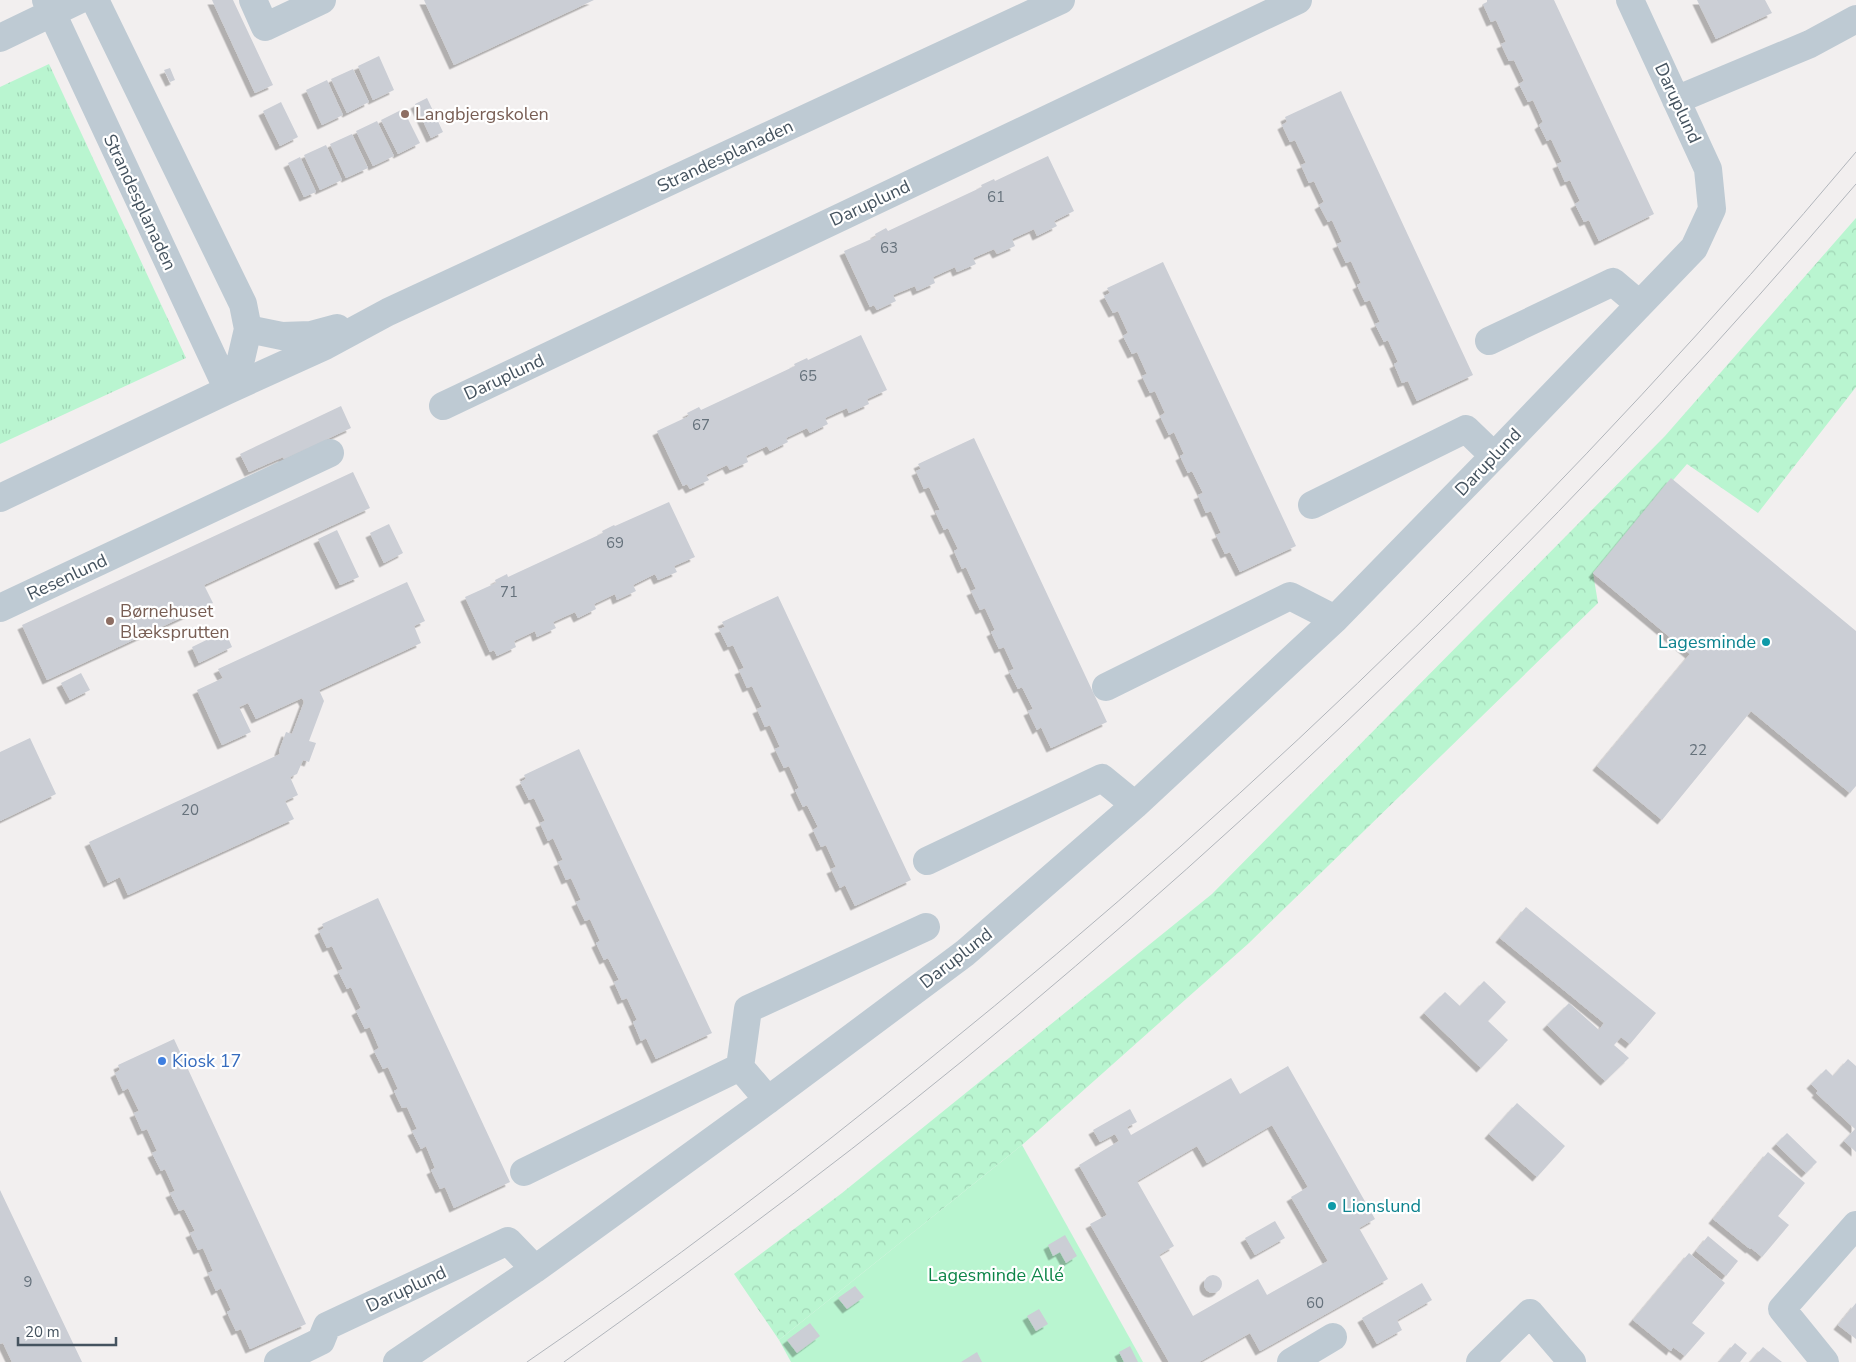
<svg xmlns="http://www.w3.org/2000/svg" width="1856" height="1362" viewBox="0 0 1856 1362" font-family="'Nunito Sans',sans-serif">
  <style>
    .forest { fill: url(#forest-crowns) }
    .park { fill: url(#park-tufts) }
    .garden { fill: #b9f5d0 }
    .building { fill: #cbced5; fill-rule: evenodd; filter: url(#shadow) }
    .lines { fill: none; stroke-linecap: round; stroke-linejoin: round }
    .minor { stroke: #becad3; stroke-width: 28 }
    .tram { stroke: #b1b5bb; stroke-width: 1 }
    .education-dot { fill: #8d6e63; stroke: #fff; stroke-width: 2 }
    .culture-dot { fill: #0f9aa8; stroke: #fff; stroke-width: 2 }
    .shop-dot { fill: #3f7fe0; stroke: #fff; stroke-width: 2 }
    .labels { text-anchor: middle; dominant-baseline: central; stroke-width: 4.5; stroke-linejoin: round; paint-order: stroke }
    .number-label { font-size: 15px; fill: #66727c }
    .street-label { font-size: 18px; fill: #45535f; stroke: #fff }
    .education-label { font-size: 18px; fill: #785e54; stroke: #fff; text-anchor: start }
    .culture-label { font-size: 18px; fill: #0d838f; stroke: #fff; text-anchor: end }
    .shop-label { font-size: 18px; fill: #366cbe; stroke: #fff; text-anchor: start }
    .park-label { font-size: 18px; fill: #0c8548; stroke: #fff }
  </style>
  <defs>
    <pattern id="forest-crowns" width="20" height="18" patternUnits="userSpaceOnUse" patternTransform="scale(1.25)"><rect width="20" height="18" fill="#b9f5d0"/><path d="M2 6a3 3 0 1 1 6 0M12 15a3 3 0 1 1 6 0" fill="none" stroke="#a0d4b5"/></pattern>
    <pattern id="park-tufts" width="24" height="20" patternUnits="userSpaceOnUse" patternTransform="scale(1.25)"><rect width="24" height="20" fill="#b9f5d0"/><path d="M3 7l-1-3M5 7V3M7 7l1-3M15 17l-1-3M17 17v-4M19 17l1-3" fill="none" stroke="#a0d4b5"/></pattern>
    <filter id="shadow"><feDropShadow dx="-4.5" dy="4.5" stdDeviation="0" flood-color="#0004"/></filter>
  </defs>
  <rect width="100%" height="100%" fill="#f2efef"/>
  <path class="forest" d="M 1856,218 L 1856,387 L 1758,513 L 1687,464 L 1593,573 L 1598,603 L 1249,943 L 1022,1145 L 779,1340 L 734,1274 L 842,1193 L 1212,894 L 1665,436 Z"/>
  <path class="park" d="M 49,64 L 186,358 L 0,444 L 0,87 Z"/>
  <path class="garden" d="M 1022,1145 L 1143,1362 L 791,1362 L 779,1340 Z"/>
  <path class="building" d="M 212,0 L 233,0 L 273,85 L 255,93 Z
    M 424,0 L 594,0 L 454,65 Z
    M 1487,0 L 1554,0 L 1654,214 L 1599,241 L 1589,220 L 1584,222 L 1575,204 L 1580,201 L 1570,180 L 1565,182 L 1557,164 L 1562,162 L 1551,139 L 1547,141 L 1539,125 L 1543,122 L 1533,100 L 1528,102 L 1519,84 L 1524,81 L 1514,60 L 1509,61 L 1501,44 L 1506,42 L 1496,20 L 1491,22 L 1483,4 L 1487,2 Z
    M 1697,0 L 1765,0 L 1772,13 L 1716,39 Z
    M 379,56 L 394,90 L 373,100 L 358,66 Z
    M 170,68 L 175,80 L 170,82 L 164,70 Z
    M 353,69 L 369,102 L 347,113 L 331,79 Z
    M 327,80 L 343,115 L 322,125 L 306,90 Z
    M 1341,91 L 1473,375 L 1417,401 L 1408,381 L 1402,383 L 1394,364 L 1398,362 L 1388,340 L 1384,342 L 1375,324 L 1380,322 L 1370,300 L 1365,302 L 1357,285 L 1361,283 L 1351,261 L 1346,263 L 1337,244 L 1342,242 L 1332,220 L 1328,222 L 1319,205 L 1324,202 L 1314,181 L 1309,183 L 1301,165 L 1306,163 L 1295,140 L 1290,142 L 1282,125 L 1287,122 L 1285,117 Z
    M 427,98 L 443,132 L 431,138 L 415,104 Z
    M 281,102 L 298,137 L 280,146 L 263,111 Z
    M 403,109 L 420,143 L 398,154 L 381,120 Z
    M 377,121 L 394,156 L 373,166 L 356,131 Z
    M 352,134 L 368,168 L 346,178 L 330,144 Z
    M 326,145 L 342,180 L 320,190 L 304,155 Z
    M 1048,156 L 1074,211 L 1054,221 L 1057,226 L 1037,236 L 1034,229 L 1012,239 L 1015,246 L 997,254 L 994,249 L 973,258 L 976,264 L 957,272 L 955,267 L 933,277 L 935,283 L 917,291 L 915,286 L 893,295 L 896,301 L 877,310 L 874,305 L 870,307 L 844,251 L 876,237 L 875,234 L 886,228 L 888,231 L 982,187 L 981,185 L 994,179 L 995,181 Z
    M 300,157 L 316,192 L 304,197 L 288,163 Z
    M 1163,262 L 1296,546 L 1240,572 L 1230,552 L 1225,554 L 1216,535 L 1221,533 L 1211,511 L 1206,513 L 1198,495 L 1203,493 L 1192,471 L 1188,473 L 1180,456 L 1184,454 L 1174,432 L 1169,435 L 1160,416 L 1165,413 L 1155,391 L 1150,393 L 1142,376 L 1147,374 L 1137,352 L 1132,354 L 1123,336 L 1128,333 L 1118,311 L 1113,313 L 1104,296 L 1110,293 L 1107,288 Z
    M 861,335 L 887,390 L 867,399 L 869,404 L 849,413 L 847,408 L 825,418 L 828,424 L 810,433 L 807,428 L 786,438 L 788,442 L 770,451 L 767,446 L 746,456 L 748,462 L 730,470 L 727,465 L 706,475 L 709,480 L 690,489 L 687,484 L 683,486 L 657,431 L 689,416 L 687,413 L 699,407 L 701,410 L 795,366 L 794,364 L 807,358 L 808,360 Z
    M 341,406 L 351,428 L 284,459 L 283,457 L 249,472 L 240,454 Z
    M 974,438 L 1107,722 L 1051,748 L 1041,727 L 1037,730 L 1028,711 L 1033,709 L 1022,687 L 1018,689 L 1009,671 L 1014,669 L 1004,647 L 999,649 L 991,632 L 995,630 L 985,608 L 980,610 L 971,591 L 976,589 L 966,567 L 962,569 L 954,551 L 958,549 L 948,528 L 944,530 L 935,511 L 940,510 L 929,487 L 924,489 L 916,471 L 921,469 L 918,464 Z
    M 353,472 L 370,508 L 204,585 L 213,603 L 47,680 L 22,625 Z
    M 1671,478 L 1856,631 L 1856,786 L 1850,793 L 1751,711 L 1662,820 L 1597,766 L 1690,654 L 1593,573 Z
    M 669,502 L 695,557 L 674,566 L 677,572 L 658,580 L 655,574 L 633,585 L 636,591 L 617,600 L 615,594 L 594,604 L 596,609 L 578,618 L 575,612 L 553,622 L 556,628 L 537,637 L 535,631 L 514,641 L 516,647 L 497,656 L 494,650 L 490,652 L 465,597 L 496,583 L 495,580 L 507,574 L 508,577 L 603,533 L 602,531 L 614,525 L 615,526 Z
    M 389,524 L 403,553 L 384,563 L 370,533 Z
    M 337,530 L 359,577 L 340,585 L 318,539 Z
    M 407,582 L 425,621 L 414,626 L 421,643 L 319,690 L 324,701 L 309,741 L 316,743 L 309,762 L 303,760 L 297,774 L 290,777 L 298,795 L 285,801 L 294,819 L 128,895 L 120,877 L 108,883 L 89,842 L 280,754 L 279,751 L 286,732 L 292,734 L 304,702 L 302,698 L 256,719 L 248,703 L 239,707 L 251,732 L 222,745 L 197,690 L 223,678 L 218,669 Z
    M 778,596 L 911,880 L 855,906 L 845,885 L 840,888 L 831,869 L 836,867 L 826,845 L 821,847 L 813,830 L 818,827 L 807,805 L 803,807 L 795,790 L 799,788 L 789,766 L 784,768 L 775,749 L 780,747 L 770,725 L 765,727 L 757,709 L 762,707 L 752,686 L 747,688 L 739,670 L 744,668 L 733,645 L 728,647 L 719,629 L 725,627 L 722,622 Z
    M 225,631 L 232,647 L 199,663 L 192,647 Z
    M 81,673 L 90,690 L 70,700 L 61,683 Z
    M 30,738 L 56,794 L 0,821 L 0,752 Z
    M 579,749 L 712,1033 L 656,1059 L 646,1038 L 641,1041 L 633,1022 L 637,1020 L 627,998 L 622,1000 L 614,982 L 619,980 L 608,958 L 604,960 L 596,943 L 600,941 L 590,919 L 585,921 L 576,902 L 581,900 L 571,878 L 566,880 L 558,862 L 563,860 L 553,838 L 548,841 L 540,823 L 545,821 L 534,798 L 529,800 L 520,782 L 526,779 L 524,775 Z
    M 378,898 L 510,1182 L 454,1208 L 445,1187 L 440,1189 L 431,1170 L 435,1168 L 426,1146 L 421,1149 L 412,1131 L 417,1129 L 407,1107 L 402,1108 L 394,1091 L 398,1089 L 388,1067 L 383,1069 L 374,1051 L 379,1048 L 370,1027 L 365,1029 L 356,1011 L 361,1008 L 351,987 L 347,989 L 338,971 L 343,969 L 332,946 L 327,948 L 319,931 L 324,928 L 322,924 Z
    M 1526,907 L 1656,1013 L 1630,1044 L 1621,1037 L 1614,1045 L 1629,1058 L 1605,1081 L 1547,1025 L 1569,1003 L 1599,1030 L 1604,1023 L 1500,938 Z
    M 1484,981 L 1506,1002 L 1488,1021 L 1508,1040 L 1481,1068 L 1424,1013 L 1445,992 L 1460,1006 Z
    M 174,1039 L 306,1324 L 250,1349 L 241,1329 L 236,1331 L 227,1312 L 231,1310 L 221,1288 L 216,1291 L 208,1273 L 213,1271 L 203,1248 L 198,1250 L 190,1233 L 195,1231 L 184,1209 L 179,1211 L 170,1193 L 175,1191 L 165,1169 L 161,1171 L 152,1153 L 157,1151 L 147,1129 L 142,1131 L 134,1113 L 139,1111 L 128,1088 L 123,1091 L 115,1073 L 120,1070 L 118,1065 Z
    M 1848,1059 L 1856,1066 L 1856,1152 L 1844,1141 L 1855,1129 L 1816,1093 L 1818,1091 L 1811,1084 L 1826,1069 L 1833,1076 Z
    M 1288,1066 L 1375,1219 L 1359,1228 L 1388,1279 L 1260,1351 L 1250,1333 L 1199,1362 L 1169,1362 L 1090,1224 L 1107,1215 L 1079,1165 L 1119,1141 L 1115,1134 L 1100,1142 L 1093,1130 L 1130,1109 L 1137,1122 L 1127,1127 L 1131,1135 L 1231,1078 L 1240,1094 ZM 1272,1125 L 1308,1187 L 1291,1197 L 1328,1261 L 1267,1295 L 1258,1279 L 1193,1316 L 1159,1255 L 1174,1246 L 1137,1181 L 1197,1146 L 1207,1163 Z
    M 1517,1103 L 1565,1146 L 1537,1177 L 1489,1134 Z
    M 1787,1133 L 1817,1162 L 1806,1173 L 1776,1144 Z
    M 1768,1152 L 1805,1183 L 1778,1216 L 1789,1225 L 1762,1257 L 1751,1248 L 1750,1249 L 1713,1219 Z
    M 0,1190 L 82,1362 L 12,1362 L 3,1343 L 0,1344 Z
    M 1275,1221 L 1285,1238 L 1255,1255 L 1245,1238 Z
    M 1065,1235 L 1077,1256 L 1066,1263 L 1060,1252 L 1053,1256 L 1048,1245 Z
    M 1708,1236 L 1738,1261 L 1726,1276 L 1696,1251 Z
    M 1689,1253 L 1725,1283 L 1692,1323 L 1705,1333 L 1685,1356 L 1673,1347 L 1671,1351 L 1633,1320 Z
    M1204 1284a9 9 0 1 1 18 0a9 9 0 1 1-18 0Z
    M 1422,1283 L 1432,1300 L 1397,1320 L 1402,1330 L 1377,1344 L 1362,1318 Z
    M 855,1286 L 864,1297 L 847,1309 L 838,1298 Z
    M 1856,1303 L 1856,1339 L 1838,1325 Z
    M 1039,1309 L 1048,1324 L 1036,1331 L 1027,1316 Z
    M 810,1323 L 820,1336 L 797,1353 L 787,1340 Z
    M 1735,1343 L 1747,1353 L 1740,1362 L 1719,1362 Z
    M 1130,1346 L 1138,1362 L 1124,1362 L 1119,1352 Z
    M 1763,1347 L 1782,1362 L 1750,1362 Z
    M 977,1352 L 982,1362 L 961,1362 Z"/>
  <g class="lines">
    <path class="minor" d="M 46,0 L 228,390
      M 95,0 L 243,304 L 248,329 L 241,359 L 228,390
      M 253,0 L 265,27 L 322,0
      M 0,38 L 79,0
      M 1676,100 L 1810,44 L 1856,19
      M 248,329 L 282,336 L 311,335 L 337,328
      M 1489,341 L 1613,282 L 1639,304
      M 443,406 L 1298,0
      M 0,498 L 228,390 L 325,346 L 388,312 L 1061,0
      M 1312,505 L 1466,429 L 1494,456
      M 0,608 L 330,453
      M 1106,687 L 1290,596 L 1335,619
      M 927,861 L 1102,778 L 1135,805
      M 740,1067 L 748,1009 L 926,927
      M 524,1172 L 740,1067 L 768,1100
      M 278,1362 L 321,1341 L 327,1326 L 508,1241 L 535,1269
      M 397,1362 L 535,1269 L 768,1100 L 965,953 L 1135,805 L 1335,619 L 1494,456 L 1694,248 L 1712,209 L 1708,169 L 1630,0
      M 1291,1362 L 1333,1337
      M 1480,1362 L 1530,1313 L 1572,1362
      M 1825,1362 L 1782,1309 L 1856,1225"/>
    <path class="tram" d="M 527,1362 C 666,1267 801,1164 932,1057 C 1268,786 1578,483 1856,152
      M 564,1362 C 719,1251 873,1137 1019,1014 C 1321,761 1600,484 1856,184"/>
  </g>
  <g class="education-dot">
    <circle cx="405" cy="114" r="5"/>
    <circle cx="110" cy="621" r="5"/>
  </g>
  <g class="culture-dot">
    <circle cx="1766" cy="642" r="5"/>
    <circle cx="1332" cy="1206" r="5"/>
  </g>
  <circle class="shop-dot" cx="162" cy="1061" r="5"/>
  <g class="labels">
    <g class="number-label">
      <text x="996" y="197">61</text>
      <text x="889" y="248">63</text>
      <text x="808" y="376">65</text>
      <text x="701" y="425">67</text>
      <text x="615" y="543">69</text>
      <text x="509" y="592">71</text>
      <text x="1698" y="750">22</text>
      <text x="190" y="810">20</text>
      <text x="28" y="1282">9</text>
      <text x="1315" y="1303">60</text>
    </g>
    <g class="street-label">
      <text transform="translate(1678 103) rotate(65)">Daruplund</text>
      <text transform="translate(725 156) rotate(-25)">Strandesplanaden</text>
      <text transform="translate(140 202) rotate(65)">Strandesplanaden</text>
      <text transform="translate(870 203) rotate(-25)">Daruplund</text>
      <text transform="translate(504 377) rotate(-25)">Daruplund</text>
      <text transform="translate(1488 462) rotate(-46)">Daruplund</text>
      <text transform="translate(67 577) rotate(-25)">Resenlund</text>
      <text transform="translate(956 958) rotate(-38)">Daruplund</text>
      <text transform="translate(406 1289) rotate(-25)">Daruplund</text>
    </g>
    <g class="education-label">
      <text x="415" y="114">Langbjergskolen</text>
      <text x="120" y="611">Børnehuset<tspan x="120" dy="21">Blæksprutten</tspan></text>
    </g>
    <g class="culture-label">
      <text x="1756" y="642">Lagesminde</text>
      <text x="1342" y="1206" text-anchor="start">Lionslund</text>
    </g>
    <g class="shop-label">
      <text x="172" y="1061">Kiosk 17</text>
    </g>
    <g class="park-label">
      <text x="996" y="1275">Lagesminde Allé</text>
    </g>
  </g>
  <path d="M18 1337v8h98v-8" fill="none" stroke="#45535f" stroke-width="2.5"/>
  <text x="25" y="1337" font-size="15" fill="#45535f" stroke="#ffffff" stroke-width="4" paint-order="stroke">20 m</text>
</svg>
